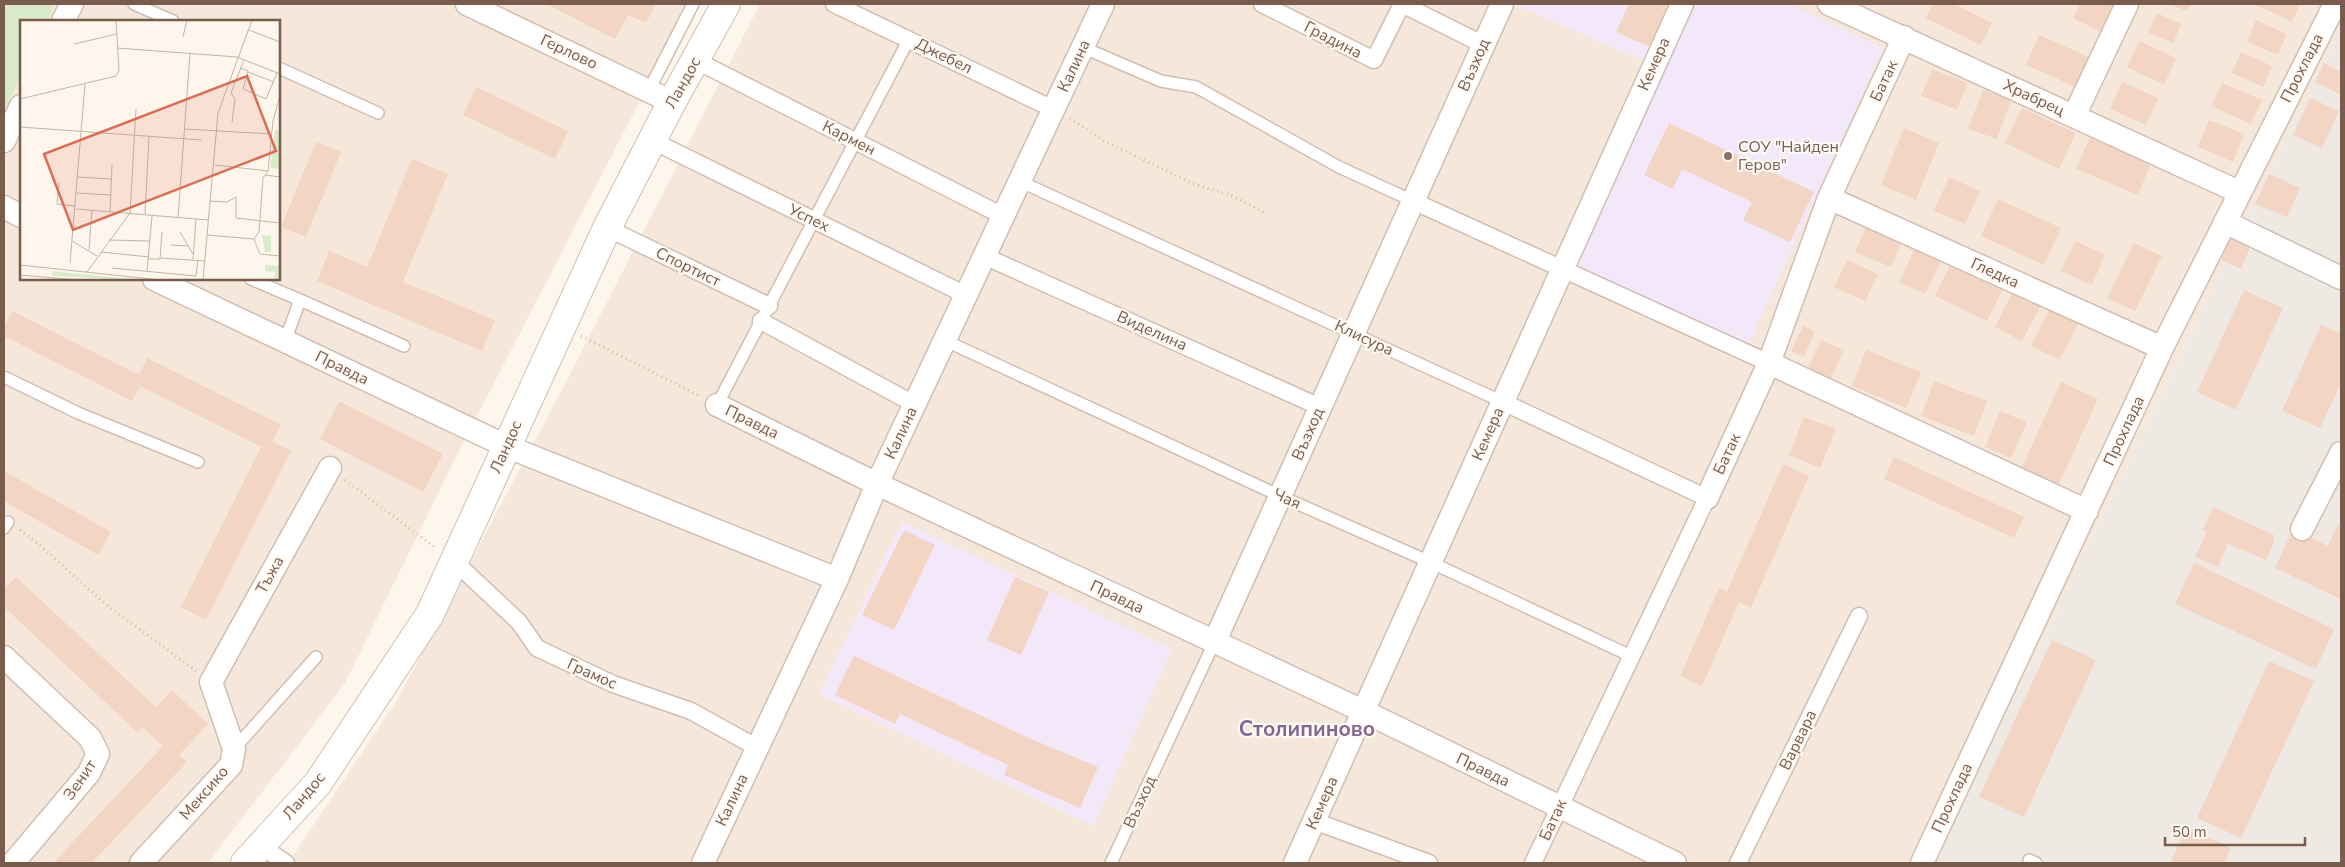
<svg xmlns="http://www.w3.org/2000/svg" width="2345" height="867" viewBox="0 0 2345 867" font-family="'Nunito Sans',sans-serif">
  <style>
    .residential { fill: #f5e8da; fill-rule: evenodd }
    .industrial { fill: #efe9e4 }
    .education { fill: #f3e8fa }
    .green { fill: #d8ecc9 }
    .building { fill: #f3d5c3 }
    .lines { fill: none; stroke-linecap: round; stroke-linejoin: round }
    .service-casing { stroke: #d1beb0; stroke-width: 14 }
    .pedestrian-casing { stroke: #d1beb0; stroke-width: 19 }
    .minor-casing { stroke: #d1beb0; stroke-width: 25 }
    .tertiary-casing { stroke: #d1beb0; stroke-width: 30 }
    .path { stroke: #d9b8a5; stroke-width: 3; stroke-dasharray: 1 4; stroke-linecap: butt }
    .service { stroke: #fff; stroke-width: 11 }
    .pedestrian { stroke: #fff; stroke-width: 16 }
    .minor { stroke: #fff; stroke-width: 22 }
    .tertiary { stroke: #fff; stroke-width: 28 }
    .education-dot { fill: #8d6e63; stroke: #fffaf3; stroke-width: 2 }
    .labels { text-anchor: middle; dominant-baseline: central; stroke-width: 4.5; stroke-linejoin: round; paint-order: stroke }
    .street-label { font-size: 16px; fill: #7a5c4d; stroke: #fffaf3 }
    .education-label { font-size: 16px; fill: #785e54; stroke: #fffaf3; text-anchor: start }
    .district-label { font-size: 21px; font-weight: bold; fill: #846695; stroke: #fffaf3 }
    .inset-road { fill: none; stroke: #c5b3a7; stroke-width: 1 }
    .view { fill: #dc6d51; fill-opacity: 0.15; stroke: #dc6d51; stroke-width: 2.5 }
    .inset-edge { fill: none; stroke: #7a5c4d; stroke-width: 2.5 }
  </style>
  <rect width="100%" height="100%" fill="#fdf6ec"/>
  <path class="residential" d="M 4,4 L 690,4 L 458,453 L 345,683 L 208,863 L 4,863 ZM 21,21 L 279,21 L 279,279 L 21,279 Z
    M 760,4 L 2341,4 L 2341,25 L 1934,863 L 288,863 L 396,702 L 565,384 Z"/>
  <path class="industrial" d="M 2341,25 L 2341,863 L 1934,863 Z"/>
  <path class="education" d="M 1513,4 L 1678,4 L 1651,64 Z
    M 1689,4 L 1790,4 L 1883,48 L 1746,350 L 1574,265 Z
    M 902,522 L 1172,649 L 1093,826 L 819,694 Z"/>
  <path class="green" d="M 4,4 L 55,4 L 47,21 L 21,21 L 21,75 L 4,112 Z"/>
  <path class="building" d="M 546,4 L 656,4 L 646,23 L 628,15 L 615,39 Z
    M 1629,4 L 1674,4 L 1654,49 L 1616,32 Z
    M 1933,4 L 1954,4 L 1992,23 L 1981,45 L 1926,18 Z
    M 2080,4 L 2116,4 L 2103,33 L 2073,18 Z
    M 2169,4 L 2191,4 L 2187,11 Z
    M 2254,4 L 2300,4 L 2292,22 Z
    M 2157,13 L 2181,24 L 2173,43 L 2148,32 Z
    M 2256,20 L 2287,34 L 2278,55 L 2247,42 Z
    M 2039,35 L 2089,57 L 2076,87 L 2026,65 Z
    M 2139,41 L 2176,58 L 2164,85 L 2127,67 Z
    M 2241,52 L 2272,66 L 2263,87 L 2232,73 Z
    M 2324,63 L 2341,72 L 2341,95 L 2315,82 Z
    M 1932,69 L 1968,83 L 1957,110 L 1921,96 Z
    M 2122,82 L 2158,98 L 2146,125 L 2110,109 Z
    M 2222,83 L 2262,100 L 2251,124 L 2212,106 Z
    M 476,87 L 568,131 L 555,159 L 463,115 Z
    M 1983,90 L 2011,100 L 1997,139 L 1968,129 Z
    M 2310,98 L 2339,111 L 2322,148 L 2293,135 Z
    M 2022,108 L 2076,133 L 2059,169 L 2005,143 Z
    M 2209,120 L 2244,134 L 2233,162 L 2198,147 Z
    M 1669,123 L 1814,192 L 1790,242 L 1743,220 L 1752,202 L 1682,169 L 1673,189 L 1644,175 Z
    M 1904,128 L 1939,143 L 1916,200 L 1881,185 Z
    M 2090,137 L 2151,163 L 2138,195 L 2076,169 Z
    M 316,142 L 341,152 L 306,237 L 281,227 Z
    M 412,159 L 448,174 L 403,282 L 495,320 L 482,351 L 317,281 L 329,251 L 367,267 Z
    M 2269,174 L 2300,188 L 2287,217 L 2255,204 Z
    M 1949,177 L 1980,191 L 1965,224 L 1934,211 Z
    M 1998,199 L 2061,228 L 2044,265 L 1981,236 Z
    M 1868,223 L 1903,238 L 1891,267 L 1855,252 Z
    M 2232,234 L 2252,243 L 2241,269 L 2221,260 Z
    M 2075,241 L 2105,255 L 2092,285 L 2061,271 Z
    M 2134,243 L 2162,256 L 2135,311 L 2107,298 Z
    M 1916,246 L 1942,259 L 1925,294 L 1899,282 Z
    M 1847,260 L 1878,274 L 1865,301 L 1834,287 Z
    M 1951,262 L 2004,287 L 1987,321 L 1935,296 Z
    M 2244,290 L 2283,308 L 2236,410 L 2197,392 Z
    M 2013,291 L 2041,305 L 2022,341 L 1995,327 Z
    M 2049,310 L 2078,324 L 2060,360 L 2031,346 Z
    M 12,311 L 139,375 L 147,358 L 281,425 L 272,441 L 291,451 L 206,620 L 181,607 L 261,447 L 140,386 L 132,401 L 4,336 L 4,328 Z
    M 2321,325 L 2341,334 L 2341,383 L 2320,428 L 2282,411 Z
    M 1803,326 L 1815,331 L 1804,357 L 1791,351 Z
    M 1821,340 L 1844,350 L 1828,385 L 1805,375 Z
    M 1866,350 L 1921,372 L 1906,408 L 1852,386 Z
    M 1934,381 L 1987,401 L 1974,436 L 1921,416 Z
    M 2061,382 L 2098,399 L 2058,486 L 2021,469 Z
    M 339,401 L 443,454 L 423,492 L 320,439 Z
    M 2000,411 L 2027,422 L 2011,458 L 1985,447 Z
    M 1804,417 L 1836,429 L 1820,468 L 1789,455 Z
    M 1894,457 L 2024,517 L 2014,538 L 1884,479 Z
    M 1783,464 L 1809,476 L 1751,608 L 1739,602 L 1702,686 L 1680,676 L 1719,588 L 1727,592 Z
    M 4,471 L 111,532 L 98,555 L 4,501 Z
    M 2213,507 L 2274,535 L 2274,542 L 2266,560 L 2228,544 L 2218,567 L 2195,557 L 2207,532 L 2203,530 Z
    M 2338,524 L 2341,526 L 2341,599 L 2275,568 L 2293,529 L 2328,546 Z
    M 904,530 L 935,545 L 894,630 L 862,615 Z
    M 2194,563 L 2334,629 L 2316,669 L 2175,604 Z
    M 16,577 L 156,707 L 172,690 L 208,724 L 179,755 L 187,762 L 92,863 L 53,863 L 163,746 L 143,728 L 138,733 L 4,607 L 4,590 Z
    M 1015,577 L 1049,592 L 1021,655 L 987,640 Z
    M 2052,640 L 2096,660 L 2024,817 L 1979,797 Z
    M 854,656 L 1022,735 L 1098,767 L 1080,808 L 1004,775 L 1008,765 L 900,714 L 895,724 L 835,695 Z
    M 2269,661 L 2314,681 L 2241,838 L 2197,818 Z
    M 2187,827 L 2231,848 L 2224,863 L 2170,863 Z"/>
  <g class="lines">
    <defs>
      <path id="service" d="M 134,4 L 173,21
        M 1082,47 L 1161,81 L 1196,87 L 1339,167 L 1413,201
        M 279,68 L 378,113
        M 649,90 L 693,4
        M 1019,181 L 1503,402
        M 251,279 L 300,300 L 285,341
        M 300,300 L 404,346
        M 944,340 L 1280,496 L 1430,562 L 1631,656
        M 4,377 L 78,413 L 198,462
        M 717,405 L 909,39
        M 4,528 L 8,522
        M 234,749 L 316,657
        M 2029,860 L 2036,863
        M 1111,863 L 1214,643"/>
      <path id="pedestrian" d="M 834,4 L 1053,109
        M 1262,4 L 1374,60 L 1402,4 L 1484,45
        M 695,60 L 1003,216
        M 653,141 L 966,295
        M 1413,201 L 1769,363
        M 607,228 L 769,306
        M 984,256 L 1320,407
        M 761,321 L 914,404
        M 1503,402 L 1707,498 L 1533,863
        M 455,562 L 519,622 L 537,648 L 613,684 L 691,711 L 756,747
        M 1314,821 L 1429,863
        M 261,846 L 286,863
        M 1738,863 L 1859,616"/>
      <path id="minor" d="M 467,4 L 672,102
        M 1829,4 L 2239,192
        M 63,21 L 72,4
        M 2074,116 L 2127,4
        M 4,141 L 21,106
        M 1829,198 L 2162,348
        M 4,207 L 21,216
        M 2225,222 L 2341,278
        M 154,279 L 506,446 L 837,579
        M 1769,363 L 2087,511
        M 717,405 L 877,484 L 1363,711 L 1675,863
        M 1707,498 L 1769,363 L 1829,198 L 1904,37
        M 2302,529 L 2341,453
        M 1214,643 L 1502,4
        M 4,657 L 90,738 L 98,754 L 89,773 L 13,863
        M 141,863 L 231,765 L 234,749 L 211,682 L 330,468
        M 703,863 L 837,579 L 877,484 L 1103,4
        M 1295,863 L 1682,4
        M 1922,863 L 2162,348 L 2335,4"/>
      <path id="tertiary" d="M 245,863 L 318,783 L 430,614 L 607,228 L 672,102 L 726,4"/>
    </defs>
    <use href="#service" class="service-casing"/>
    <use href="#pedestrian" class="pedestrian-casing"/>
    <use href="#minor" class="minor-casing"/>
    <use href="#tertiary" class="tertiary-casing"/>
    <path class="path" d="M 1070,118 L 1104,141 L 1194,184 L 1230,195 L 1264,212
      M 581,336 L 700,396
      M 345,480 L 436,548
      M 20,530 L 41,546 L 103,602 L 196,671"/>
    <use href="#service" class="service"/>
    <use href="#pedestrian" class="pedestrian"/>
    <use href="#minor" class="minor"/>
    <use href="#tertiary" class="tertiary"/>
  </g>
  <circle class="education-dot" cx="1728" cy="156" r="5"/>
  <g class="labels">
    <g class="street-label">
      <text transform="translate(1333 40) rotate(27)">Градина</text>
      <text transform="translate(569 52) rotate(25)">Герлово</text>
      <text transform="translate(944 56) rotate(26)">Джебел</text>
      <text transform="translate(1654 64) rotate(-66)">Кемера</text>
      <text transform="translate(1474 65) rotate(-66)">Възход</text>
      <text transform="translate(1074 66) rotate(-65)">Калина</text>
      <text transform="translate(2302 68) rotate(-63)">Прохлада</text>
      <text transform="translate(1884 81) rotate(-65)">Батак</text>
      <text transform="translate(683 83) rotate(-61)">Ландос</text>
      <text transform="translate(2034 98) rotate(25)">Храбрец</text>
      <text transform="translate(849 138) rotate(27)">Кармен</text>
      <text transform="translate(809 218) rotate(26)">Успех</text>
      <text transform="translate(688 267) rotate(26)">Спортист</text>
      <text transform="translate(1995 273) rotate(24)">Гледка</text>
      <text transform="translate(1152 331) rotate(24)">Виделина</text>
      <text transform="translate(1364 338) rotate(25)">Клисура</text>
      <text transform="translate(342 368) rotate(26)">Правда</text>
      <text transform="translate(752 422) rotate(26)">Правда</text>
      <text transform="translate(2124 431) rotate(-65)">Прохлада</text>
      <text transform="translate(901 433) rotate(-65)">Калина</text>
      <text transform="translate(1308 434) rotate(-66)">Възход</text>
      <text transform="translate(1488 434) rotate(-66)">Кемера</text>
      <text transform="translate(506 447) rotate(-66)">Ландос</text>
      <text transform="translate(1727 454) rotate(-65)">Батак</text>
      <text transform="translate(1287 499) rotate(24)">Чая</text>
      <text transform="translate(270 575) rotate(-61)">Тъжа</text>
      <text transform="translate(1117 597) rotate(25)">Правда</text>
      <text transform="translate(592 674) rotate(24)">Грамос</text>
      <text transform="translate(1798 740) rotate(-64)">Варвара</text>
      <text transform="translate(1483 770) rotate(26)">Правда</text>
      <text transform="translate(80 780) rotate(-55)">Зенит</text>
      <text transform="translate(204 793) rotate(-49)">Мексико</text>
      <text transform="translate(304 796) rotate(-50)">Ландос</text>
      <text transform="translate(1952 798) rotate(-65)">Прохлада</text>
      <text transform="translate(732 800) rotate(-65)">Калина</text>
      <text transform="translate(1140 802) rotate(-65)">Възход</text>
      <text transform="translate(1322 803) rotate(-66)">Кемера</text>
      <text transform="translate(1553 820) rotate(-65)">Батак</text>
    </g>
    <g class="education-label">
      <text x="1738" y="147">СОУ "Найден<tspan x="1738" dy="18">Геров"</tspan></text>
    </g>
    <g class="district-label">
      <text x="1307" y="729">Столипиново</text>
    </g>
  </g>
  <g transform="translate(20 20)">
    <rect width="260" height="260" fill="#fdf6ec"/>
    <path d="M 255,110 L 260,110 L 260,149 L 250,148 ZM 242,215 L 251,216 L 251,232 L 245,232 ZM 245,245 L 260,246 L 260,260 L 254,260 L 255,252 L 245,251 ZM 31,251 L 120,260 L 33,256 Z" fill="#d8ecc9"/>
    <path class="inset-road" d="M 229,10 L 260,22M 163,17 L 167,0M 54,24 L 97,14M 97,28 L 217,37 L 260,54M 221,48 L 228,51 L 223,69 L 246,79 L 257,53M 228,52 L 254,62M 0,79 L 96,56 L 99,51 L 96,0M 212,102 L 215,79 L 211,73 L 224,40M 0,107 L 181,120M 164,109 L 252,114M 195,145 L 248,151M 245,155 L 260,157M 58,157 L 91,159M 39,162 L 37,184 L 56,186M 57,173 L 91,175M 190,181 L 207,182 L 216,177 L 216,198 L 260,203M 56,189 L 188,200M 90,192 L 92,145M 125,194 L 129,116M 158,198 L 170,33M 160,212 L 173,234M 187,215 L 234,219M 234,219 L 239,212 L 243,158 L 248,151 L 253,101 L 260,75M 234,219 L 240,234 L 260,236M 89,220 L 130,221M 52,221 L 77,236M 151,225 L 168,226M 69,230 L 72,190M 81,232 L 129,237M 141,238 L 185,241M 128,239 L 140,239 L 142,212M 173,240 L 176,199M 50,243 L 65,64M 0,245 L 140,260M 92,248 L 176,256 L 178,240M 127,251 L 132,196M 67,252 L 110,193 L 116,89M 0,255 L 58,260M 183,260 L 198,93 L 232,0"/>
    <path class="view" d="M 227,56 L 256,131 L 53,210 L 24,134 Z"/>
    <rect width="260" height="260" class="inset-edge"/>
  </g>
  <rect width="2345" height="867" fill="none" stroke="#7a5c4d" stroke-width="10"/>
  <path d="M2165 837v8h140v-8" fill="none" stroke="#7a5c4d" stroke-width="2.5"/>
  <text x="2172" y="837" font-size="15" fill="#7a5c4d" stroke="#fffaf3" stroke-width="4" paint-order="stroke">50 m</text>
</svg>
